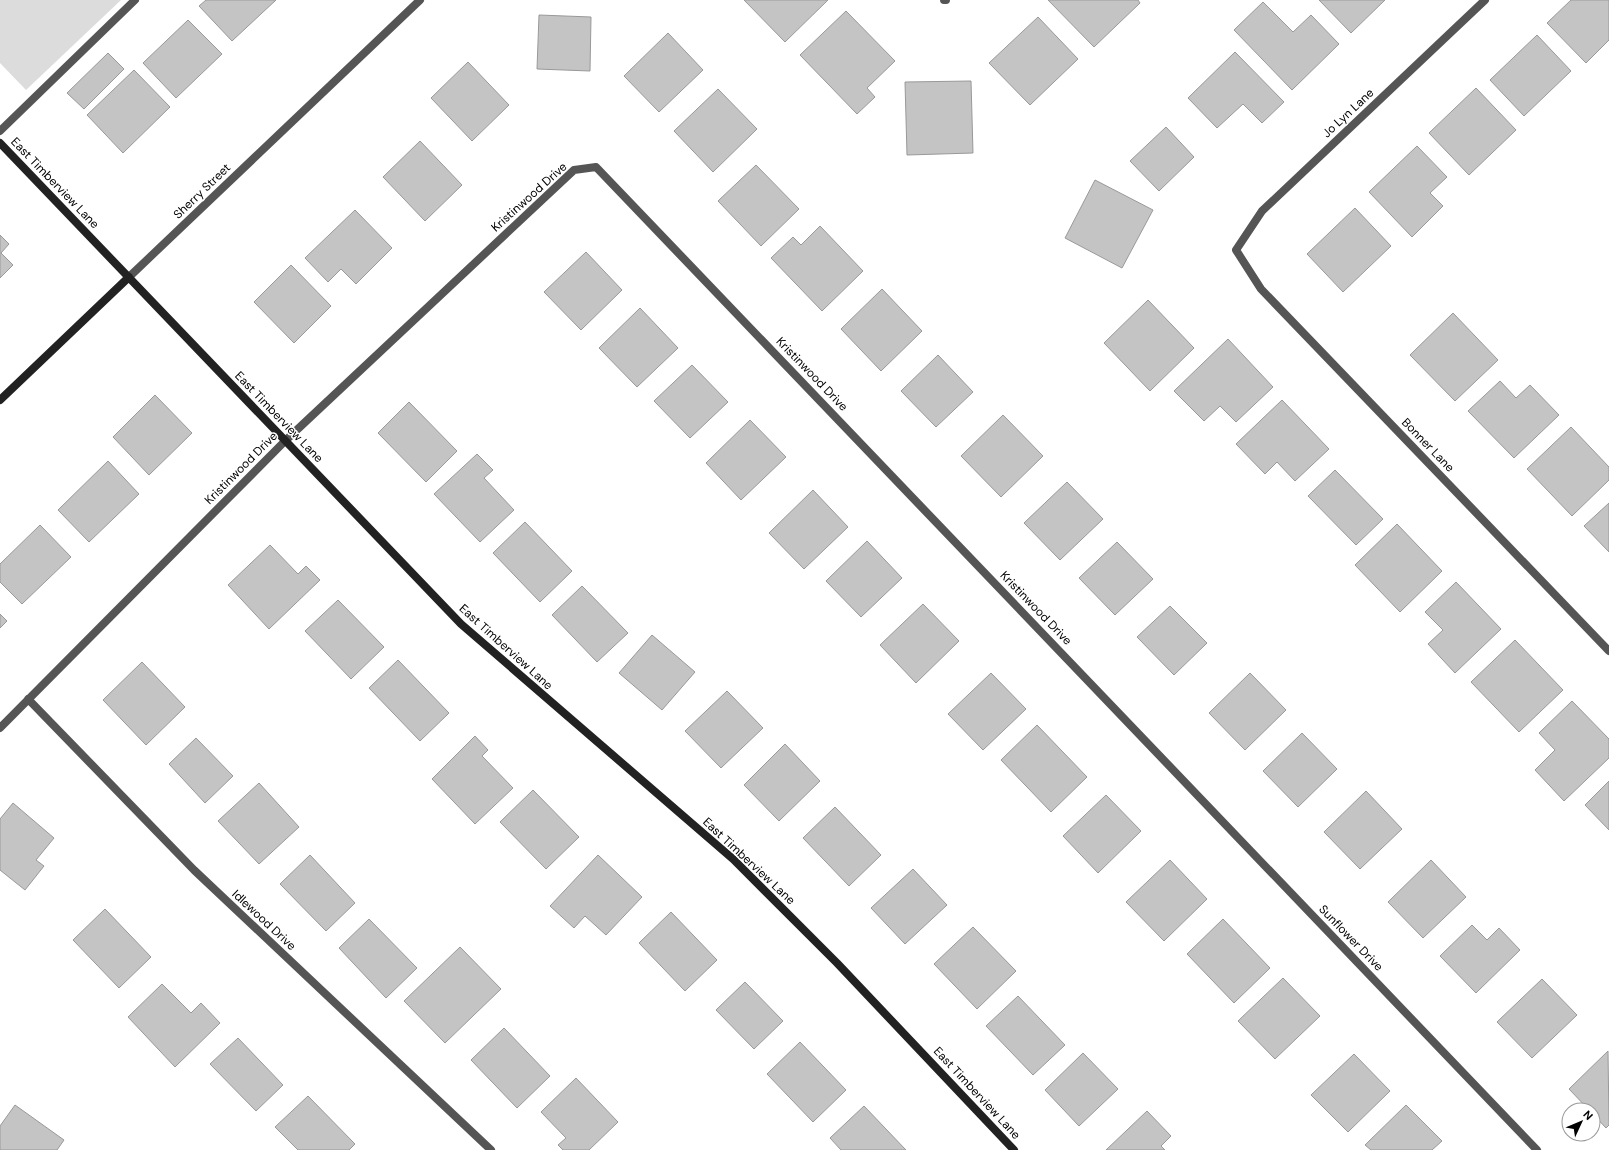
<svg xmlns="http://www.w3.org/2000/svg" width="1609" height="1150" viewBox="0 0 1609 1150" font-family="'DM Sans',sans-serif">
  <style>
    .grass { fill: #dcdcdc }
    .building { fill: #c4c4c4; stroke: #999 }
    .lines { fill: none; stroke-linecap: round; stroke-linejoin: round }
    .lane { stroke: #555; stroke-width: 8 }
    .street { stroke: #555; stroke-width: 8 }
    .secondary { stroke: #222; stroke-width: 8 }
    .labels { text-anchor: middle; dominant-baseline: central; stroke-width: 3; stroke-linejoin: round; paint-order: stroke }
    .street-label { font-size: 12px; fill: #000; stroke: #fff }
  </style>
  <rect width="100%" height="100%" fill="#fff"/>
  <path class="grass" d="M 0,0 L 121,0 L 26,90 L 0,63 Z"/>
  <path class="building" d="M 206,0 L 276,0 L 232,41 L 199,6 Z
    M 744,0 L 828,0 L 785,42 Z
    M 1048,0 L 1138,0 L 1140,3 L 1094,47 Z
    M 1319,0 L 1385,0 L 1351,33 Z
    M 1571,0 L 1609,0 L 1609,40 L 1586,63 L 1547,23 Z
    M 1263,2 L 1293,32 L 1311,15 L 1339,44 L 1292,90 L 1234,30 Z
    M 846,11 L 895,61 L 867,88 L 875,97 L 857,114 L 800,55 Z
    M 539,15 L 591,17 L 590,71 L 537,69 Z
    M 1038,17 L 1078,59 L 1030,105 L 989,63 Z
    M 188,20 L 222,54 L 176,98 L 143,63 Z
    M 668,33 L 703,70 L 659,112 L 624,76 Z
    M 1537,35 L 1571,71 L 1524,116 L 1490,80 Z
    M 1235,52 L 1284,102 L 1262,123 L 1243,104 L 1217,128 L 1188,98 Z
    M 108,53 L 124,69 L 84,109 L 67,93 Z
    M 468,62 L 509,105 L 472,141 L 431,98 Z
    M 134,70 L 170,107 L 123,153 L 87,115 Z
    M 971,81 L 973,153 L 907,155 L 905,82 Z
    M 1476,88 L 1516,130 L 1469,175 L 1429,133 Z
    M 718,89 L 757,129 L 713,172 L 674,131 Z
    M 1166,127 L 1194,157 L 1159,191 L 1130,161 Z
    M 420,141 L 462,185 L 425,221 L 383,177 Z
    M 1417,146 L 1447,177 L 1430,193 L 1443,206 L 1412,237 L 1369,192 Z
    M 756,165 L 799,209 L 761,246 L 718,201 Z
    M 1095,180 L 1153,210 L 1122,268 L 1065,238 Z
    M 1355,208 L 1391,246 L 1343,292 L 1307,254 Z
    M 355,210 L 392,248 L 356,284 L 341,269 L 328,282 L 305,258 Z
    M 820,226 L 863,271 L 822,311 L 771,258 L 793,237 L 801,245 Z
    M 0,235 L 9,244 L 1,253 L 13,265 L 0,278 Z
    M 586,252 L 622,290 L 581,330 L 544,292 Z
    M 291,265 L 331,306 L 294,343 L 254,302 Z
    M 882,289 L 922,331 L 881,371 L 841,329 Z
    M 1148,300 L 1194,348 L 1150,391 L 1104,343 Z
    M 640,308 L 678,348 L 637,387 L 599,348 Z
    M 1453,313 L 1498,360 L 1455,401 L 1410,355 Z
    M 1228,339 L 1273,387 L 1236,422 L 1220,406 L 1204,421 L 1174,391 Z
    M 938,355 L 973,392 L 936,427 L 901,391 Z
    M 692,365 L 728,402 L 690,438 L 654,401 Z
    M 1500,381 L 1516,398 L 1530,385 L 1559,415 L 1514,458 L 1468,411 Z
    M 155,395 L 192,433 L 149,475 L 113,437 Z
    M 1282,400 L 1329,449 L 1295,481 L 1277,462 L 1265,474 L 1236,444 Z
    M 409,402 L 457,451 L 426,482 L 378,433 Z
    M 1003,415 L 1043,456 L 1001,497 L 961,456 Z
    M 750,420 L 786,457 L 741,500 L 706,463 Z
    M 1571,427 L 1609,467 L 1609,480 L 1572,516 L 1527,469 Z
    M 477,454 L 493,470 L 484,478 L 514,510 L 480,542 L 434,494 Z
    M 108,461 L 139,494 L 89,542 L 58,510 Z
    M 1335,470 L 1383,519 L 1356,545 L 1308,496 Z
    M 1067,482 L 1103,519 L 1060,560 L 1024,523 Z
    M 813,490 L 848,527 L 804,569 L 769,533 Z
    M 1609,503 L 1609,552 L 1584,526 Z
    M 525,522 L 572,571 L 540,602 L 493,553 Z
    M 1397,524 L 1442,571 L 1400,612 L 1355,565 Z
    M 40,525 L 71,557 L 22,604 L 0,582 L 0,564 Z
    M 867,541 L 902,578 L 861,617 L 826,581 Z
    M 1117,542 L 1153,579 L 1115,615 L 1079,578 Z
    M 270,545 L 298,574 L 306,566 L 320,580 L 269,629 L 228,585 Z
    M 1456,582 L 1501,629 L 1455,673 L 1428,644 L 1443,630 L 1425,612 Z
    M 582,586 L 628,633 L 597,662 L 552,615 Z
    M 338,600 L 384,647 L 351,679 L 305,631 Z
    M 923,604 L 959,641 L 916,683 L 880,645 Z
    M 1170,606 L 1207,643 L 1174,675 L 1137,637 Z
    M 0,614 L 7,621 L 0,628 Z
    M 652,635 L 695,672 L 662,710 L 619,673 Z
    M 1515,640 L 1563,690 L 1519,732 L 1471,682 Z
    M 398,660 L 449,713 L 420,741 L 369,688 Z
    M 142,662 L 185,707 L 146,745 L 103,700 Z
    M 991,673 L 1026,709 L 983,750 L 948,714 Z
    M 1250,673 L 1286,710 L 1245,750 L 1209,713 Z
    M 727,691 L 763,728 L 721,768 L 685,731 Z
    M 1572,701 L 1609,739 L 1609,758 L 1564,801 L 1535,770 L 1555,750 L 1539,733 Z
    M 1037,725 L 1087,777 L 1051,812 L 1001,760 Z
    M 1302,733 L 1337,769 L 1298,807 L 1263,771 Z
    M 475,736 L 488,750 L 482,756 L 513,788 L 475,824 L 432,779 Z
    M 196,738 L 233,776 L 205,803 L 169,764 Z
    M 785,744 L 820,781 L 779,821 L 744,785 Z
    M 1609,781 L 1609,830 L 1585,805 Z
    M 259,783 L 299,827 L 259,864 L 218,821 Z
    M 533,790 L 579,837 L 546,869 L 500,822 Z
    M 1366,791 L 1402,829 L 1360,869 L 1324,832 Z
    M 1106,795 L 1141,831 L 1098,873 L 1063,836 Z
    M 13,803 L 54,838 L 36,860 L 44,866 L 25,890 L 0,870 L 0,819 Z
    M 835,807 L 881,855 L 849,886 L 803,838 Z
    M 310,855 L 355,903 L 326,931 L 280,884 Z
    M 598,855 L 642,897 L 606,935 L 585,916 L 574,928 L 550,906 Z
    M 1170,860 L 1207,899 L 1164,941 L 1126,902 Z
    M 1431,860 L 1466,897 L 1423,938 L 1388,902 Z
    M 913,869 L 947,905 L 905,944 L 871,908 Z
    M 105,909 L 151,957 L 119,988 L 73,940 Z
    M 671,912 L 717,960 L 685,991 L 639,943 Z
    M 369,919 L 417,968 L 386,998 L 339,948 Z
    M 1223,919 L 1270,968 L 1234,1003 L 1187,954 Z
    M 1472,925 L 1487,940 L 1499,928 L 1520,950 L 1476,993 L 1440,956 Z
    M 973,927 L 1016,971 L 977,1009 L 934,964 Z
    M 460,947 L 501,989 L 445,1043 L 404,1001 Z
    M 1283,978 L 1320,1016 L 1275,1059 L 1238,1021 Z
    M 1542,979 L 1577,1015 L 1532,1058 L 1497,1022 Z
    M 745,982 L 783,1021 L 754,1049 L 716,1010 Z
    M 162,984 L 191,1013 L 201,1003 L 220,1023 L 175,1067 L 128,1017 Z
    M 1018,996 L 1065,1045 L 1033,1075 L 986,1026 Z
    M 504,1028 L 550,1076 L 517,1108 L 471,1060 Z
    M 238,1038 L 283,1085 L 256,1111 L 210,1064 Z
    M 800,1042 L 846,1090 L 813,1122 L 767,1074 Z
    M 1608,1051 L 1609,1125 L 1606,1128 L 1593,1114 L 1593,1110 L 1589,1110 L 1569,1089 Z
    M 1083,1053 L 1118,1089 L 1079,1126 L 1045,1090 Z
    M 1354,1054 L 1390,1091 L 1348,1132 L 1311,1095 Z
    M 576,1078 L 618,1122 L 589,1150 L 563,1150 L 558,1145 L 566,1138 L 541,1112 Z
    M 308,1096 L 355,1144 L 349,1150 L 298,1150 L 275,1127 Z
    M 15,1105 L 64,1140 L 57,1150 L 0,1150 L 0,1126 Z
    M 1406,1105 L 1442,1141 L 1432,1150 L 1371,1150 L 1365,1145 Z
    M 864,1106 L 906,1150 L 841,1150 L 830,1138 Z
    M 1147,1111 L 1171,1136 L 1161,1146 L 1165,1150 L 1106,1150 Z"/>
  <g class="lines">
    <path class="lane" d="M 0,131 L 135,0"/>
    <path class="street" d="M 944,0 L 946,0
      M 1485,0 L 1262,211 L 1236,250 L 1261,289 L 1609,651
      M 129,277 L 420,0
      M 28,699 L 194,870 L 491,1150
      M 0,728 L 285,441 L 574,170 L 596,167 L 1537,1150"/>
    <path class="secondary" d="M 0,143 L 461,624 L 733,859 L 837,963 L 1014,1150
      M 0,400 L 129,277"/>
  </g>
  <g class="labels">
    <g class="street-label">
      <text transform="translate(1348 113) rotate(-43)">Jo Lyn Lane</text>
      <text transform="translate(55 183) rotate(46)">East Timberview Lane</text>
      <text transform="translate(202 191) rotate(-44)">Sherry Street</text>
      <text transform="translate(529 197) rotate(-42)">Kristinwood Drive</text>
      <text transform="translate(812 374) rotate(46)">Kristinwood Drive</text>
      <text transform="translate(279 417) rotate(46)">East Timberview Lane</text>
      <text transform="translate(1428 445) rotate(46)">Bonner Lane</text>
      <text transform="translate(241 468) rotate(-45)">Kristinwood Drive</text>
      <text transform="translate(1036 608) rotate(46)">Kristinwood Drive</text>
      <text transform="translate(506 647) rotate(42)">East Timberview Lane</text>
      <text transform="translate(749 861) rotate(43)">East Timberview Lane</text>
      <text transform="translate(264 920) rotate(43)">Idlewood Drive</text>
      <text transform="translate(1351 938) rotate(46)">Sunflower Drive</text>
      <text transform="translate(977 1093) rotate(47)">East Timberview Lane</text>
    </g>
  </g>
  <g transform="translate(1581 1122) rotate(46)"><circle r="19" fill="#ffffff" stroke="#999999"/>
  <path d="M0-3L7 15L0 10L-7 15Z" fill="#000000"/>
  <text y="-6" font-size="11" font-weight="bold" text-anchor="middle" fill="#000000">N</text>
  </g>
</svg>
